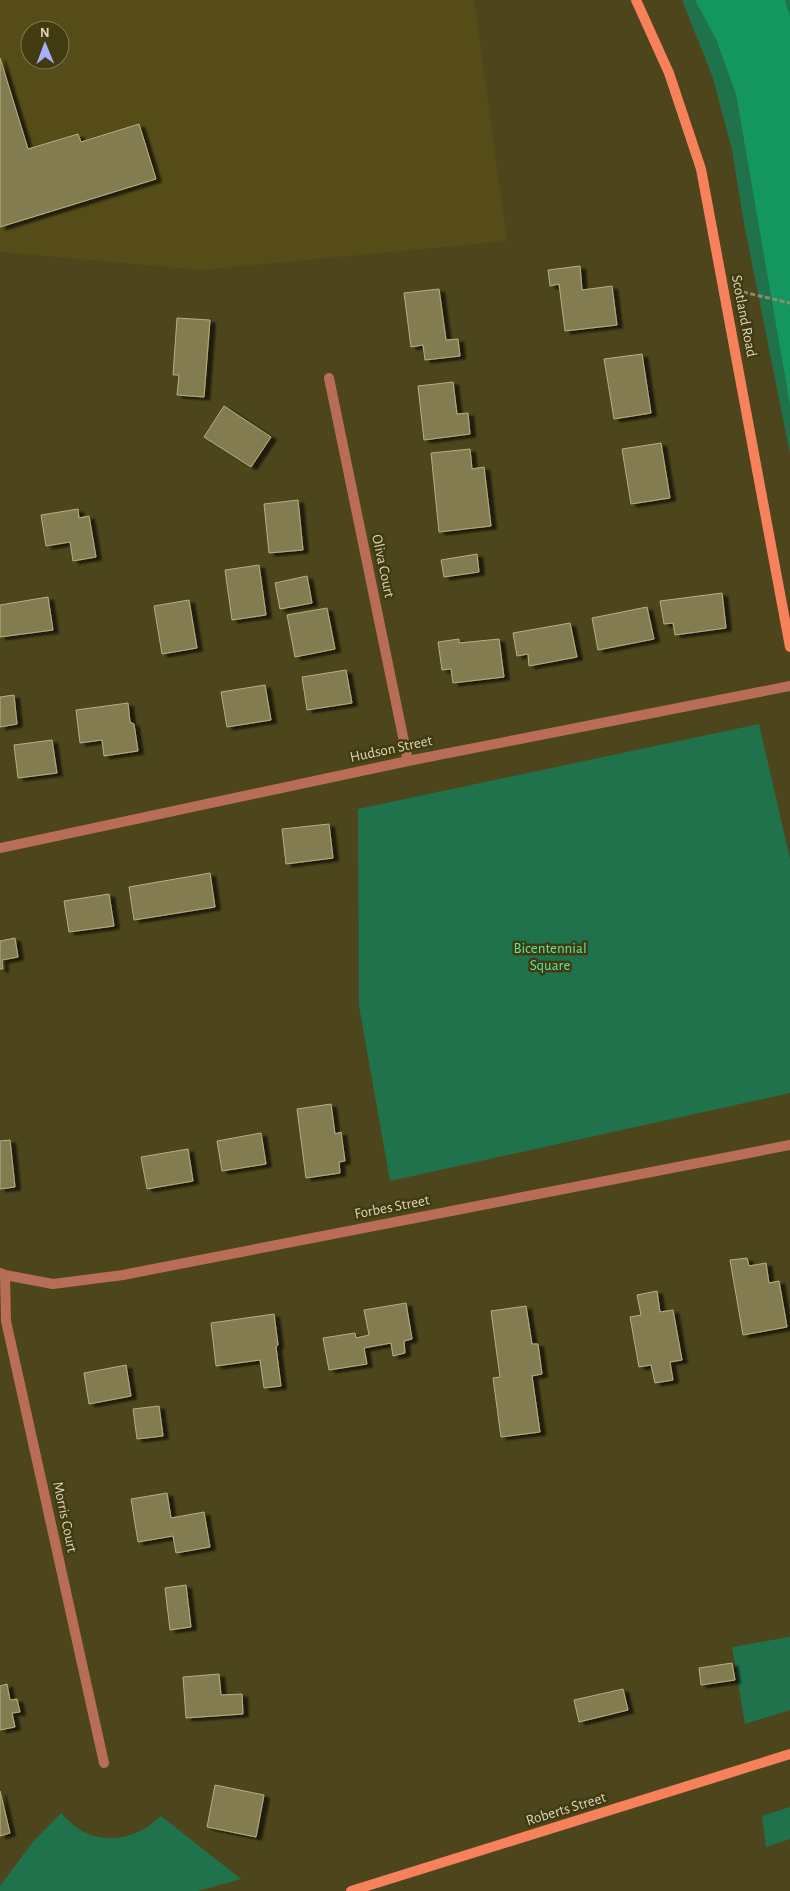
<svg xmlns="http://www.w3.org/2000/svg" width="790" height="1891" viewBox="0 0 790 1891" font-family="'Alegreya Sans',sans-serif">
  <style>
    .built { fill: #554c18; fill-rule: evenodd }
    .green { fill: #20724c }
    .forest { fill: #149661 }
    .building { fill: #847c51; stroke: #b7ae82; filter: url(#shadow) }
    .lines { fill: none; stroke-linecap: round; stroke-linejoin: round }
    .path { stroke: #8f8969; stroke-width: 3; stroke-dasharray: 5 2.5; stroke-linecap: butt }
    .street { stroke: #b86e56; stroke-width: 10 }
    .secondary { stroke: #f6815a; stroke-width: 10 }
    .labels { text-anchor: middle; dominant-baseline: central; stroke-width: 5; stroke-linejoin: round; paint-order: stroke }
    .street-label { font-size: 15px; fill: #d8d4be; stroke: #433b10 }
    .park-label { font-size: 15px; fill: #58e5a1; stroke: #433b10 }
  </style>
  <defs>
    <filter id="shadow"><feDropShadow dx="5.5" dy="3" stdDeviation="1" flood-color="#0009"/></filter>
  </defs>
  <rect width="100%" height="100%" fill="#4d461c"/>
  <path class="built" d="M 0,0 L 474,0 L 507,241 L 202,270 L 0,252 ZM 30,30 L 60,30 L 60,60 L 30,60 Z"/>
  <path class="green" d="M 682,0 L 790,0 L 790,454 L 744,223 L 732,150 L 713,78 Z
    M 759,724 L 790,859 L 790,1093 L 390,1181 L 359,1006 L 358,809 Z
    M 790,1637 L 790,1710 L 745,1724 L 732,1647 Z
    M 790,1807 L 790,1839 L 766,1847 L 762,1816 Z
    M 61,1813 C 67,1819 72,1825 79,1829 C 107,1847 139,1837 161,1816 L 241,1879 L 198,1891 L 0,1891 L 0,1886 L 32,1843 Z"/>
  <path class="forest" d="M 695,0 L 785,0 L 790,16 L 790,405 L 736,94 L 716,39 Z"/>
  <path class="building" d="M 0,58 L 28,149 L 78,134 L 81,142 L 139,124 L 156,179 L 0,227 Z
    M 580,266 L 582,290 L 612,286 L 617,325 L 565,331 L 559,284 L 550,286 L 548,270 Z
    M 439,289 L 446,340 L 458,339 L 460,356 L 425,360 L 423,345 L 411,347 L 404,293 Z
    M 177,318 L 210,320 L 204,397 L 177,395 L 179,375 L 173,375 Z
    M 642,354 L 651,413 L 614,419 L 604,359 Z
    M 453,382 L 457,414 L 468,413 L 470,434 L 424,440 L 418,386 Z
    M 224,406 L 271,437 L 251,467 L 204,437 Z
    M 661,443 L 670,498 L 631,504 L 622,449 Z
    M 470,449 L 472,469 L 484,467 L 491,526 L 439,532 L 431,453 Z
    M 298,500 L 303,550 L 269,553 L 264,504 Z
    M 78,509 L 79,518 L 89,516 L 96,557 L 73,561 L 70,542 L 46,546 L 41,515 Z
    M 477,554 L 479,572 L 444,577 L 441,560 Z
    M 259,565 L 266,615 L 232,620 L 225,570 Z
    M 307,576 L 312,603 L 280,609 L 275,583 Z
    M 722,593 L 726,628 L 675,635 L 673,623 L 664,624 L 660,601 Z
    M 48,597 L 53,630 L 0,637 L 0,605 Z
    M 189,600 L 197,648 L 162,654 L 154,606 Z
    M 647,607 L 654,639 L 598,650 L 592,618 Z
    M 327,608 L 335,649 L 295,657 L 287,615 Z
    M 570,623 L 577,657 L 529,666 L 528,654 L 517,656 L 513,633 Z
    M 459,639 L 459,643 L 499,639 L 504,677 L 453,683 L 451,669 L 442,670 L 438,642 Z
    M 346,670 L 352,703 L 307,710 L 302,677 Z
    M 265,685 L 271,720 L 227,727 L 221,692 Z
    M 14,695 L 17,724 L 0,727 L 0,697 Z
    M 128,703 L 130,722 L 134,724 L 138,751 L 104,756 L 102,740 L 80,743 L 76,710 Z
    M 52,740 L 57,773 L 18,778 L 14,745 Z
    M 329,824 L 333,858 L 286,864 L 282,829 Z
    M 210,873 L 215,907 L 134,920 L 129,887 Z
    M 109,894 L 114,926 L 69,932 L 64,901 Z
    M 15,938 L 18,957 L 2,960 L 3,969 L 0,969 L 0,941 Z
    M 331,1104 L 335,1134 L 341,1132 L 345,1161 L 339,1162 L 340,1173 L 306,1178 L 297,1109 Z
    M 261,1133 L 266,1164 L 222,1171 L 217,1141 Z
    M 10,1140 L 15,1187 L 0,1189 L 0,1141 Z
    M 188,1149 L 193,1181 L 147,1189 L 141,1157 Z
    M 747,1258 L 749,1266 L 766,1263 L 769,1283 L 779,1281 L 787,1327 L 743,1335 L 730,1260 Z
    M 657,1291 L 660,1312 L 673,1310 L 682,1360 L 670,1362 L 673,1380 L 655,1383 L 651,1365 L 639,1367 L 630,1317 L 641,1315 L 637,1295 Z
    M 406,1303 L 412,1339 L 404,1341 L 405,1353 L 393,1356 L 391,1343 L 364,1348 L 367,1364 L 329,1370 L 323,1338 L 355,1333 L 356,1338 L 369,1335 L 364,1310 Z
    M 526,1306 L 532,1344 L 538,1344 L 542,1374 L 532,1376 L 540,1432 L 501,1437 L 493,1378 L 500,1377 L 491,1311 Z
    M 274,1314 L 278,1345 L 276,1347 L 281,1386 L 264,1388 L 260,1360 L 216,1366 L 211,1323 Z
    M 126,1365 L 131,1396 L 89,1404 L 84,1373 Z
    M 159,1406 L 163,1436 L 137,1439 L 133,1409 Z
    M 167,1493 L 171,1518 L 204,1512 L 210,1547 L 176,1553 L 173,1536 L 138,1542 L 131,1499 Z
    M 186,1585 L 191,1627 L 170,1630 L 165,1588 Z
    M 732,1663 L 735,1680 L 701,1685 L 699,1668 Z
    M 219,1674 L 221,1695 L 242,1694 L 243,1714 L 186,1718 L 183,1677 Z
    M 7,1684 L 10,1700 L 17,1699 L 20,1712 L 12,1713 L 15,1727 L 0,1730 L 0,1686 Z
    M 623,1689 L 628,1710 L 579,1722 L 574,1700 Z
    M 215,1785 L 264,1795 L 256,1837 L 207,1827 Z
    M 0,1791 L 10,1833 L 0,1836 Z"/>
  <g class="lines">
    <path class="path" d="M 743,292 L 790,303"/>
    <path class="street" d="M 329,378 L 408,761
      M 0,848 L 408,761 L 790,686
      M 0,1273 L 5,1275 L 53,1284 L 123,1275 L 790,1145
      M 5,1275 L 6,1321 L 104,1763"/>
    <path class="secondary" d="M 636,0 L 669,73 L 701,169 L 790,647
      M 351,1891 L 790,1754"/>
  </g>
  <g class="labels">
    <g class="street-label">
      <text transform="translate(744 316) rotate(79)">Scotland Road</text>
      <text transform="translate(383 566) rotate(78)">Oliva Court</text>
      <text transform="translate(391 749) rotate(-12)">Hudson Street</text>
      <text transform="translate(392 1207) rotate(-11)">Forbes Street</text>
      <text transform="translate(65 1517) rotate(78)">Morris Court</text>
      <text transform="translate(566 1809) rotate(-17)">Roberts Street</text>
    </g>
    <g class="park-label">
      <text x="550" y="948">Bicentennial<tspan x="550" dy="17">Square</tspan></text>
    </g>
  </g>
  <g transform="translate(45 45) rotate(359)"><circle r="24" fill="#433b10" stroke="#7f7856"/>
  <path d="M0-4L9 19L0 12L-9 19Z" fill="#a8b0fc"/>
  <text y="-8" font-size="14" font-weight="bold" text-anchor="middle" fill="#d8d4be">N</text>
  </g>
</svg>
